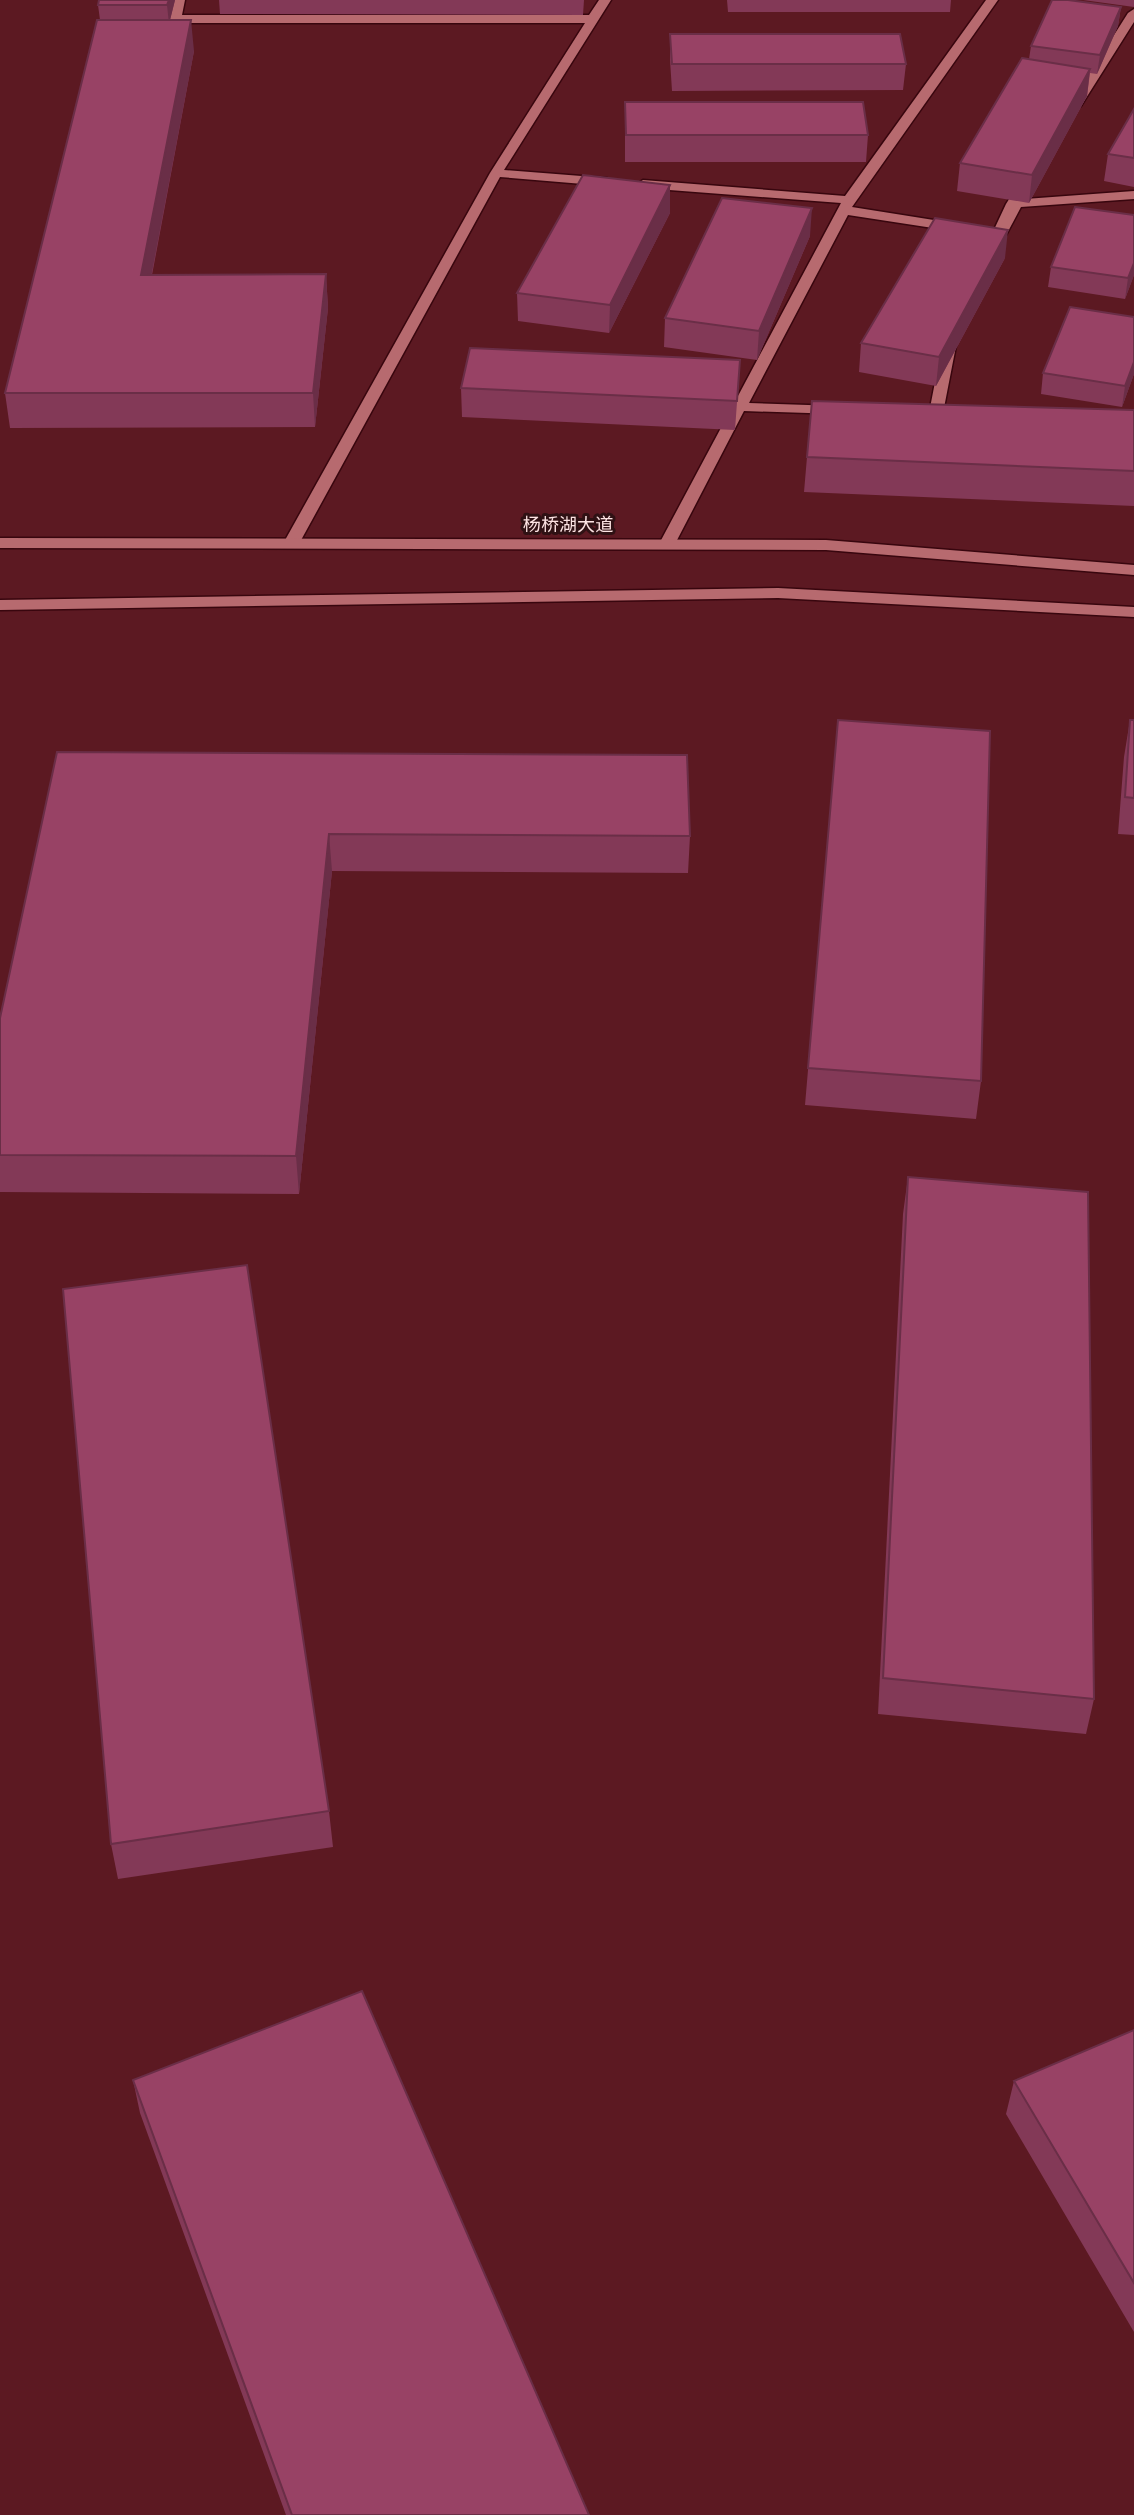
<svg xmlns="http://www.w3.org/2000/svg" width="1134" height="2515" viewBox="0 0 1134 2515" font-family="Quicksand,'Noto Sans SC',sans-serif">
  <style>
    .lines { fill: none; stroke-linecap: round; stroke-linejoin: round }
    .street-casing { stroke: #38060e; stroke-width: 3 }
    .secondary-casing { stroke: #38060e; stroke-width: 3 }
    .street { fill: #b76a6f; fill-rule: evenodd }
    .secondary { fill: #b76a6f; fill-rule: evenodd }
    .wall { fill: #833957 }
    .shaded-wall { fill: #6a2e47 }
    .building { fill: #984265; stroke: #6a2e47; stroke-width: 2 }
    .labels { text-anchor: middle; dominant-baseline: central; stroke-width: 6; stroke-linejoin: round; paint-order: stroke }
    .far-street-label { font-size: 18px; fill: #fde3e3; stroke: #2f1114 }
  </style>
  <rect width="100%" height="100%" fill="#5c1922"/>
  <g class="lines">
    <defs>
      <path id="street" d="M 173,0 L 185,0 L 182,15 L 589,15 L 599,0 L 611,0 L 504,170 L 607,178 L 613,182 L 607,186 L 500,177 L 300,542 L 292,547 L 284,542 L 490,173 L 585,23 L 175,23 L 169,19 Z
        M 986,0 L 998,0 L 852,207 L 959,224 L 966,228 L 959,232 L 848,215 L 749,403 L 839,406 L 846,410 L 839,414 L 744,411 L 675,544 L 672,547 L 662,547 L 659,544 L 841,203 L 643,188 L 637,184 L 643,180 L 845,196 Z
        M 1134,9 L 1134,22 L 1081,106 L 1071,109 L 1069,106 L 1128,13 Z
        M 1030,173 L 1036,177 L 1025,199 L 1134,191 L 1134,199 L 1021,207 L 996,254 L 986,254 L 984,251 L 1006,204 L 1025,174 Z
        M 949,342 L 956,346 L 943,413 L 936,417 L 929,413 L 942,346 Z"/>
      <path id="secondary" d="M 0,538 L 826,540 L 1134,565 L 1134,575 L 826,550 L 0,548 Z
        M 778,588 L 1134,607 L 1134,617 L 778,598 L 0,610 L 0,600 Z"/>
    </defs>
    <use href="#street" class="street-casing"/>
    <use href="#secondary" class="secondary-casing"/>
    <use href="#street" class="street"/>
    <use href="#secondary" class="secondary"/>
  </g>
  <path class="wall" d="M 99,0 L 175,0 L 170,20 L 194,51 L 152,275 L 326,274 L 328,308 L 315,427 L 10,428 L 5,393 L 100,20 L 98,5 Z
    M 219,0 L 584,0 L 583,15 L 220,14 Z
    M 727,0 L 951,0 L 950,12 L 728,12 Z
    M 1083,0 L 1134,0 L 1134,7 Z
    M 1121,7 L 1118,26 L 1097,74 L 1090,73 L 1087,96 L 1029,203 L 957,191 L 960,163 L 1029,59 L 1031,46 Z
    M 670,34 L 906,64 L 903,90 L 672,91 L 670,60 Z
    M 625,102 L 868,135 L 866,162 L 625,162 Z
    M 1134,109 L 1134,187 L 1104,181 L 1108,154 Z
    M 670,185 L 670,213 L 609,333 L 518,321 L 517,293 Z
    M 810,236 L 757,360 L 664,347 L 665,318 Z
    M 1005,258 L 936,386 L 859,372 L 861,343 Z
    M 1051,267 L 1134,275 L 1125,299 L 1048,287 Z
    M 1134,317 L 1134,374 L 1122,407 L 1041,394 L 1043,373 Z
    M 740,360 L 735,430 L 462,417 L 461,388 Z
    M 1134,410 L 1134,506 L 804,492 L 807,457 Z
    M 838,720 L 981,1081 L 976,1119 L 805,1105 Z
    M 1130,720 L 1134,720 L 1134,835 L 1118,834 L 1124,757 Z
    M 57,752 L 690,836 L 688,873 L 332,871 L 299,1194 L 0,1192 L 0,1018 Z
    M 908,1177 L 1094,1699 L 1086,1734 L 878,1714 L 903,1214 Z
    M 329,1811 L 333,1847 L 118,1879 L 111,1844 Z
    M 1134,2030 L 1134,2332 L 1006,2114 L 1014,2081 Z
    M 133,2080 L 589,2515 L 286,2515 L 140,2113 Z"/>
  <path class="shaded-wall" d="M 169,0 L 175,0 L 169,24 L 167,5 Z
    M 1121,7 L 1118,26 L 1097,74 L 1100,55 Z
    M 191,20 L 194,51 L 145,309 L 141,275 Z
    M 1090,69 L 1087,96 L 1029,203 L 1032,175 Z
    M 670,185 L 670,213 L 609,333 L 610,305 Z
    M 812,208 L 810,236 L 757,360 L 759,331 Z
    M 1008,230 L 1005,258 L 936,386 L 939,357 Z
    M 1134,263 L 1134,275 L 1125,299 L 1128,278 Z
    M 326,274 L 328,308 L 315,427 L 313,393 Z
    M 1134,362 L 1134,374 L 1122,407 L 1125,386 Z
    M 329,834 L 332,871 L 299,1194 L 296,1156 Z"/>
  <path class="building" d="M 99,0 L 169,0 L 167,5 L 98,5 Z
    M 1052,0 L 1068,0 L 1121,7 L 1100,55 L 1031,46 Z
    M 97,20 L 191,20 L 141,275 L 326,274 L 313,393 L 5,393 Z
    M 670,34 L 900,34 L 906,64 L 672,64 Z
    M 1022,58 L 1090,69 L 1032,175 L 960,163 Z
    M 625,102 L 863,102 L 868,135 L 626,135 Z
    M 1134,109 L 1134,158 L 1108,154 Z
    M 583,175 L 670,185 L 610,305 L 517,293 Z
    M 722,198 L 812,208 L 759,331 L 665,318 Z
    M 1075,207 L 1134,215 L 1134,263 L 1128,278 L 1051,267 Z
    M 935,218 L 1008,230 L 939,357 L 861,343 Z
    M 1070,307 L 1134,317 L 1134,362 L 1125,386 L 1043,373 Z
    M 470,348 L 740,360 L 737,401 L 461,388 Z
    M 812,401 L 1134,410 L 1134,471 L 807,457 Z
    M 838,720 L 990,731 L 981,1081 L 808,1068 Z
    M 1130,720 L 1134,720 L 1134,798 L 1125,797 Z
    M 57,752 L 687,755 L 690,836 L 329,834 L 296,1156 L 0,1155 L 0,1018 Z
    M 908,1177 L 1088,1192 L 1094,1699 L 883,1678 Z
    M 247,1265 L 329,1811 L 111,1844 L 63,1289 Z
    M 362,1991 L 589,2515 L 292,2515 L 133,2080 Z
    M 1134,2030 L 1134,2283 L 1014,2081 Z"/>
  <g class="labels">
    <g class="far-street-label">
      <text x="568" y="524">杨桥湖大道</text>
    </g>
  </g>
</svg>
